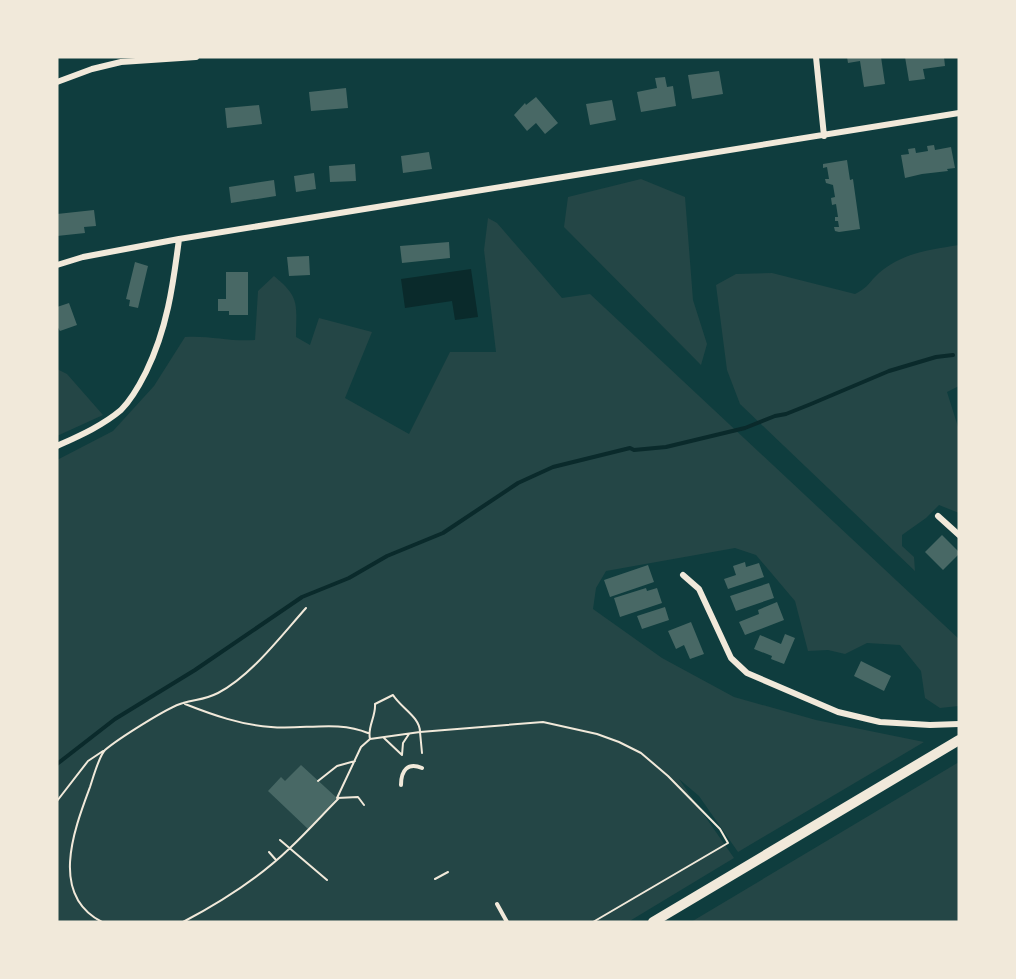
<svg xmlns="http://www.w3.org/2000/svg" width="1016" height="979" viewBox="0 0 1016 979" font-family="Literata,serif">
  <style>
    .green { fill: #244646 }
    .water { fill: #0a2a2b }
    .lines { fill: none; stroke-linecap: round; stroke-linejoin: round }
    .stream { stroke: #0a2a2b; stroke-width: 4 }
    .building { fill: #486865 }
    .path { stroke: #f1e9da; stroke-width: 2 }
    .service { stroke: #f1e9da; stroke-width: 4 }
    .minor { stroke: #f1e9da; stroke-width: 6 }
    .tertiary { stroke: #f1e9da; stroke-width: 10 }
  </style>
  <rect width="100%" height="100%" fill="#0f3d3e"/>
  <path class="green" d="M 641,179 L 685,197 L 693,300 L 707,344 L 701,365 L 564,227 L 568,197 Z
    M 488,218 L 497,223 L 562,298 L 590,294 L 959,639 L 959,706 L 940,708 L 925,698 L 921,671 L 900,645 L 867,643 L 845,654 L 828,650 L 808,651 L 795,601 L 756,555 L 735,548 L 606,571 L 596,588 L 593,609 L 662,658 L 734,697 L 816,720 L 924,742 L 738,852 L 699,796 L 679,779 L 734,858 L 628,922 L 57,922 L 57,460 L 113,431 L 154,386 L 185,337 C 208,335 231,342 255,340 L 258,291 L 274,276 C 301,298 296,305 296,337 L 310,345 L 319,318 L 372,332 L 345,398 L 409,434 L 450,352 L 496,352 L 484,250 Z
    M 959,245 L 959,386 L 947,392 L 959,430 L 959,513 L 939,505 L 926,518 L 902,535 L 902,546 L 914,557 L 915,571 L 740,404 L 727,370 L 716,285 L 736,274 L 772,273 L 855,294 C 869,287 869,282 879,273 C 904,252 929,250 959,245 Z
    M 57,369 L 67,374 L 103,415 L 57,436 Z
    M 959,762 L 959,922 L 691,922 Z"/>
  <path class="water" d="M 471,269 L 478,317 L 455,320 L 452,301 L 405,308 L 401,279 Z"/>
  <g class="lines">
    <path class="stream" d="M 57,764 L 115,719 L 195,670 L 302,597 L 349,578 L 387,556 L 443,533 L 518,483 L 553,467 L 630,448 L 634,450 L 666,447 L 745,428 L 775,416 L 786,414 L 811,404 L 889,371 L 936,357 L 953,355"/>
  </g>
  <path class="building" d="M 847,57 L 881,57 L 885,84 L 864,87 L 860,61 L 848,63 Z
    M 905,57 L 944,57 L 945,66 L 923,69 L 925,79 L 909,81 Z
    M 719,71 L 723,94 L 692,99 L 688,75 Z
    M 665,77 L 667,87 L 673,86 L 676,106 L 641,112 L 637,92 L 657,88 L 655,78 Z
    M 346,88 L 348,108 L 311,111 L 309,92 Z
    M 536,97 L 558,123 L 545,134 L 536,123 L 527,131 L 514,115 L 525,103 L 526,105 Z
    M 612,100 L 616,120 L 590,125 L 586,104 Z
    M 259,105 L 262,124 L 227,128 L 225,108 Z
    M 934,145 L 935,150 L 951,147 L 955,168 L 947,169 L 948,171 L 922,174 L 905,178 L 901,155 L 909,154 L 908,149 L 915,148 L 916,153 L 928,151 L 927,146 Z
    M 429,152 L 432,169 L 403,173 L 401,156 Z
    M 847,160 L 850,180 L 853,179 L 860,229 L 839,232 L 835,231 L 834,227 L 839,227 L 838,221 L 835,221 L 835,217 L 838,217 L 836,204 L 832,205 L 831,198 L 835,197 L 833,185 L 826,183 L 825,179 L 829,179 L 827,167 L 823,168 L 823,164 Z
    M 355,164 L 356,181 L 330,182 L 329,166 Z
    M 314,173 L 316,189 L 296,192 L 294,176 Z
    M 274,180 L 276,196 L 231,203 L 229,187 Z
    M 94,210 L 96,226 L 84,227 L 85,233 L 57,236 L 57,214 Z
    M 449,242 L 450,258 L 402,263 L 400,246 Z
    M 309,256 L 310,275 L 289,276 L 287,257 Z
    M 135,262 L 148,266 L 138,308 L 129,306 L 130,300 L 126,299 Z
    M 226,272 L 248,272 L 248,315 L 229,315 L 229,311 L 218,311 L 218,299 L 226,299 Z
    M 69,303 L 77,325 L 60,331 L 57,326 L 57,307 Z
    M 942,535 L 959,552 L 959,554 L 943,570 L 925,552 Z
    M 745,562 L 746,567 L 759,563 L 764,577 L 728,589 L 724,579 L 736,575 L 733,566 Z
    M 648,565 L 654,582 L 610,597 L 604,580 Z
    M 769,583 L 774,598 L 736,611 L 730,596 Z
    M 646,588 L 647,591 L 657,588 L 662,603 L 620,617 L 614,598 Z
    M 777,602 L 784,620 L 745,635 L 739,622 L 759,614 L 758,610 Z
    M 665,607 L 669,620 L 642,629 L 637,616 Z
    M 691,622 L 704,654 L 690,659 L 684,645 L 676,649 L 668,631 Z
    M 785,634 L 795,638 L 784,664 L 771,659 L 772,656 L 754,649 L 760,635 L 781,644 Z
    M 861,661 L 891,676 L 884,691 L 854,676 Z
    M 301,765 L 337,798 L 308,829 L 268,791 L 281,777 L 285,781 Z"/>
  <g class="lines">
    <path class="path" d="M 393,695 C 401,708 420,717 420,732 L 370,739 C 367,727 376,717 375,704 Z
      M 185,704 C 213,715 241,725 271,727 C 303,730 338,720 368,733
      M 384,738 L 402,755 L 403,743 L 409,734
      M 422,753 L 420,732 L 543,722 L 597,734 L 619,742 L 641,753 L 668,776 L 720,829 L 728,843 L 593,922
      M 318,781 L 337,766 L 355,761
      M 57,801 L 88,761 L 103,751
      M 364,805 L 358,797 L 337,798 L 361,747 L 370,739
      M 280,840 L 327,880
      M 269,852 L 276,860
      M 435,879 L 448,872
      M 102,922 C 49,895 74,830 90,787 C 93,778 99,756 105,750 C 118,739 168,707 183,703 C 196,699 204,700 218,693 C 251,676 281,636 306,608
      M 183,922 C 221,902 259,878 290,848 C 307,832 323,814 339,798"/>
    <path class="service" d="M 401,785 C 401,770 408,762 422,768
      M 497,904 L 507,922"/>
    <path class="minor" d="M 816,57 L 824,136
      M 57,82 L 92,69 L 121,62 L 196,57
      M 57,265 L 83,257 L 179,239 L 959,113
      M 57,446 C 79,436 102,426 121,410 C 132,399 139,386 146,372 C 167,329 173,286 179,239
      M 938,516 L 959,535
      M 683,575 L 699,589 L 731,658 L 747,673 L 838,712 L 880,722 L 930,725 L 959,724"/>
    <path class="tertiary" d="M 653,922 L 959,740"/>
  </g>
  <rect width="1016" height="979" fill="none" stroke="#f1e9da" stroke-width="117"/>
</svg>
